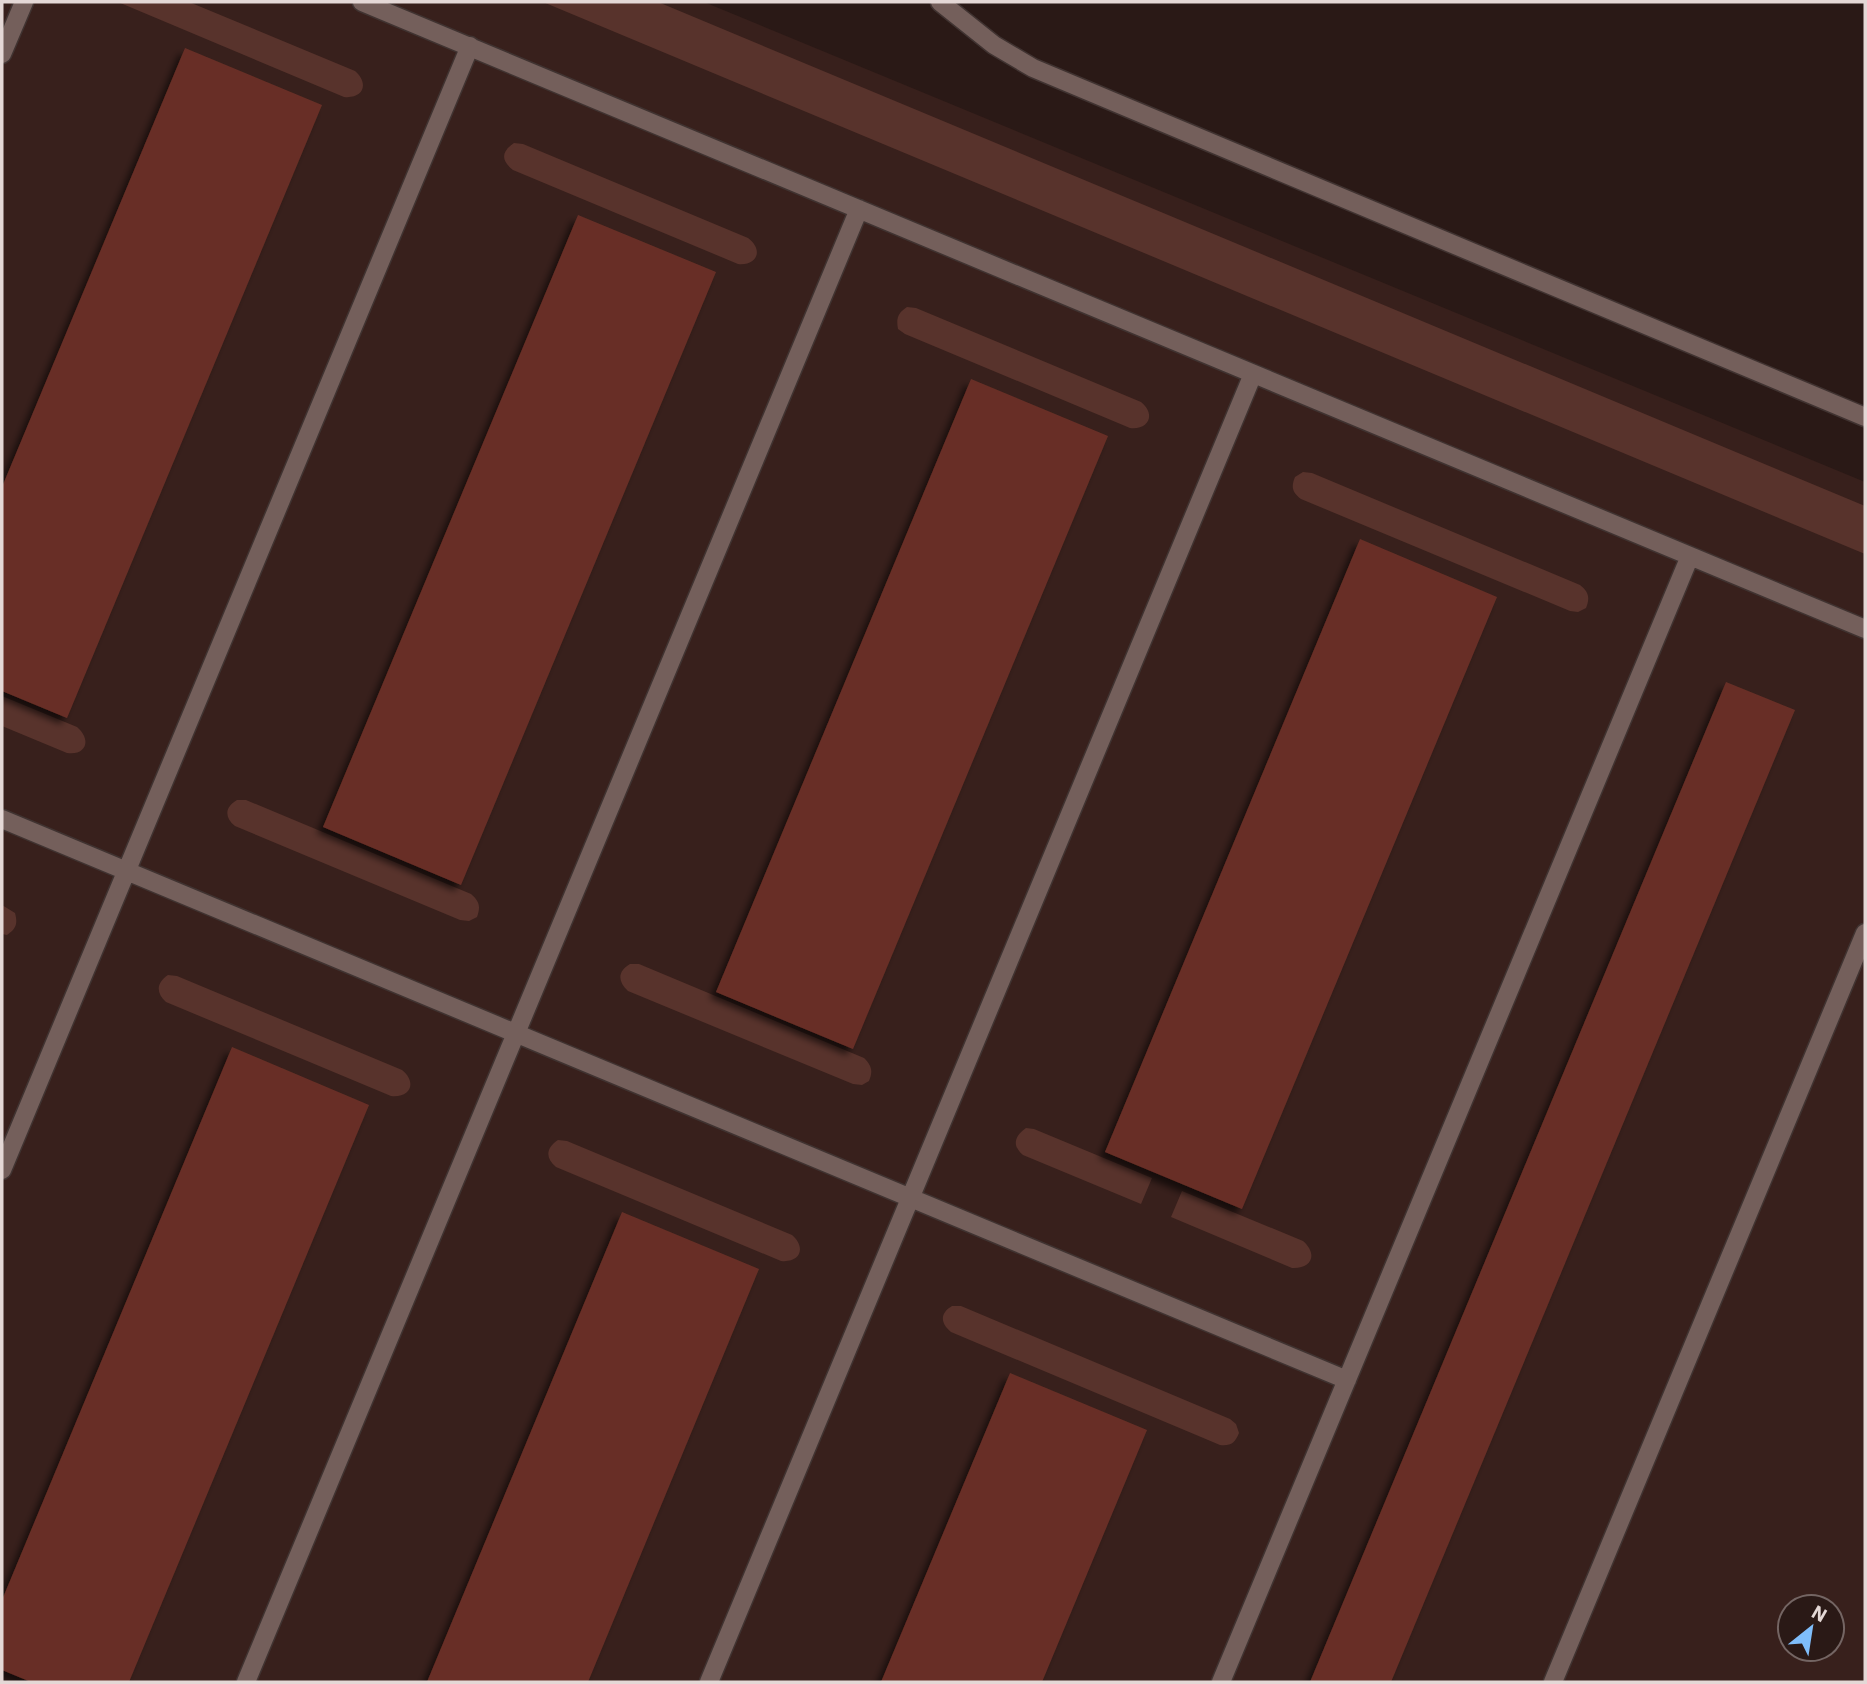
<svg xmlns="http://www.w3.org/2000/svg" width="1867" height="1684" viewBox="0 0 1867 1684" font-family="'IBM Plex Sans',sans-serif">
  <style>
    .built { fill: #38201c; fill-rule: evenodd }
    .green { fill: #58332c }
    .building { fill: #672f26; filter: url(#shadow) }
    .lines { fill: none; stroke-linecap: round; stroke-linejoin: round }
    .service-casing { stroke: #403331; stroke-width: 21 }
    .service { stroke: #745f5b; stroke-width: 18 }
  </style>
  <defs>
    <filter id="shadow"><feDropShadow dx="-6" dy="6" stdDeviation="3.5" flood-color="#0009"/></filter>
  </defs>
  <rect width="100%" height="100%" fill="#2a1916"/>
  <path class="built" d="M 2,2 L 704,2 L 1865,482 L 1865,1682 L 2,1682 ZM 1790,1607 L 1832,1607 L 1832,1649 L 1790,1649 Z"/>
  <path class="green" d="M 118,2 L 189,2 L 355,71 C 369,83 364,99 344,97 Z
    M 543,2 L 658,2 L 1865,506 L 1865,554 Z
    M 514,143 L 523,144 L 748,238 C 764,250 757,266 738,264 L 513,170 C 500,160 502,151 514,143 Z
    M 907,307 L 916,308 L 1141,402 C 1156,414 1149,430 1130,428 L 905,334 L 898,329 C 896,318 898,313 907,307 Z
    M 1303,472 L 1312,473 L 1580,585 C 1589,592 1590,598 1586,608 L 1578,612 L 1570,611 L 1301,499 C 1292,492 1291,487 1295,477 Z
    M 2,696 L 77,727 C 92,740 86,756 67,753 L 2,726 Z
    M 237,800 L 246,800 L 471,894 C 479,901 481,906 477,917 L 469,921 L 460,920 L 235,826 C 224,817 225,807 237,800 Z
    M 2,905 L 15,913 C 18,924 16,929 7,935 L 2,934 Z
    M 630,964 L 639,964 L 864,1058 C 872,1066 873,1071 869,1081 L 862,1085 L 853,1084 L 628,991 C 617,981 618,971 630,964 Z
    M 168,975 L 177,976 L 402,1070 C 417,1082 411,1098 391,1096 L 166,1002 C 156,993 156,983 168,975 Z
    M 1026,1128 L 1034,1129 L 1152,1178 L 1141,1204 L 1023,1155 C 1012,1146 1014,1136 1026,1128 Z
    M 558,1140 L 567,1141 L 792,1235 C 806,1247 801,1263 781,1261 L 556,1167 C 545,1158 546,1148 558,1140 Z
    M 1182,1191 L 1303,1241 C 1318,1254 1312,1269 1292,1268 L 1171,1217 Z
    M 952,1306 L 961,1306 L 1230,1419 L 1236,1424 L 1239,1433 C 1235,1443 1231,1446 1220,1445 L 951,1332 C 940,1323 940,1313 952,1306 Z"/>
  <path class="building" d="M 185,48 L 322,105 L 67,718 L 2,691 L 2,487 Z
    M 578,215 L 716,272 L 461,885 L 323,827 Z
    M 971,379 L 1108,436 L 853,1049 L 716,992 Z
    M 1360,539 L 1497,597 L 1242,1209 L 1105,1152 Z
    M 1726,682 L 1795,710 L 1391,1682 L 1310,1682 Z
    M 232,1047 L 369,1105 L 129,1682 L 31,1682 L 2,1670 L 2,1600 Z
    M 622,1212 L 759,1269 L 588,1682 L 427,1682 Z
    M 1010,1373 L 1147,1430 L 1042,1682 L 881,1682 Z"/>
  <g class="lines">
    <defs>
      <path id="service" d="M 362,2 L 1865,629
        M 940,2 L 994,45 L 1033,68 L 1865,417
        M 2,54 L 24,2
        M 2,819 L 1347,1380
        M 2,1170 L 470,46
        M 246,1682 L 859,209
        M 709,1682 L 1253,374
        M 1221,1682 L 1690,556
        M 1553,1682 L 1865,933"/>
    </defs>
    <use href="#service" class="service-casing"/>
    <use href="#service" class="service"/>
  </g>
  <rect width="1867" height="1684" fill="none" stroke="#e4d8d6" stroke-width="7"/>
  <g transform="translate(1811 1628) rotate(30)"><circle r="33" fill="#2a1916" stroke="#746563" stroke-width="2"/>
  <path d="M0-5L12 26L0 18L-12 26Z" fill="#7fbdfa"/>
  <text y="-10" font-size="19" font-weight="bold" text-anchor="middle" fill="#e4d8d6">N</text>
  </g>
</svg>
